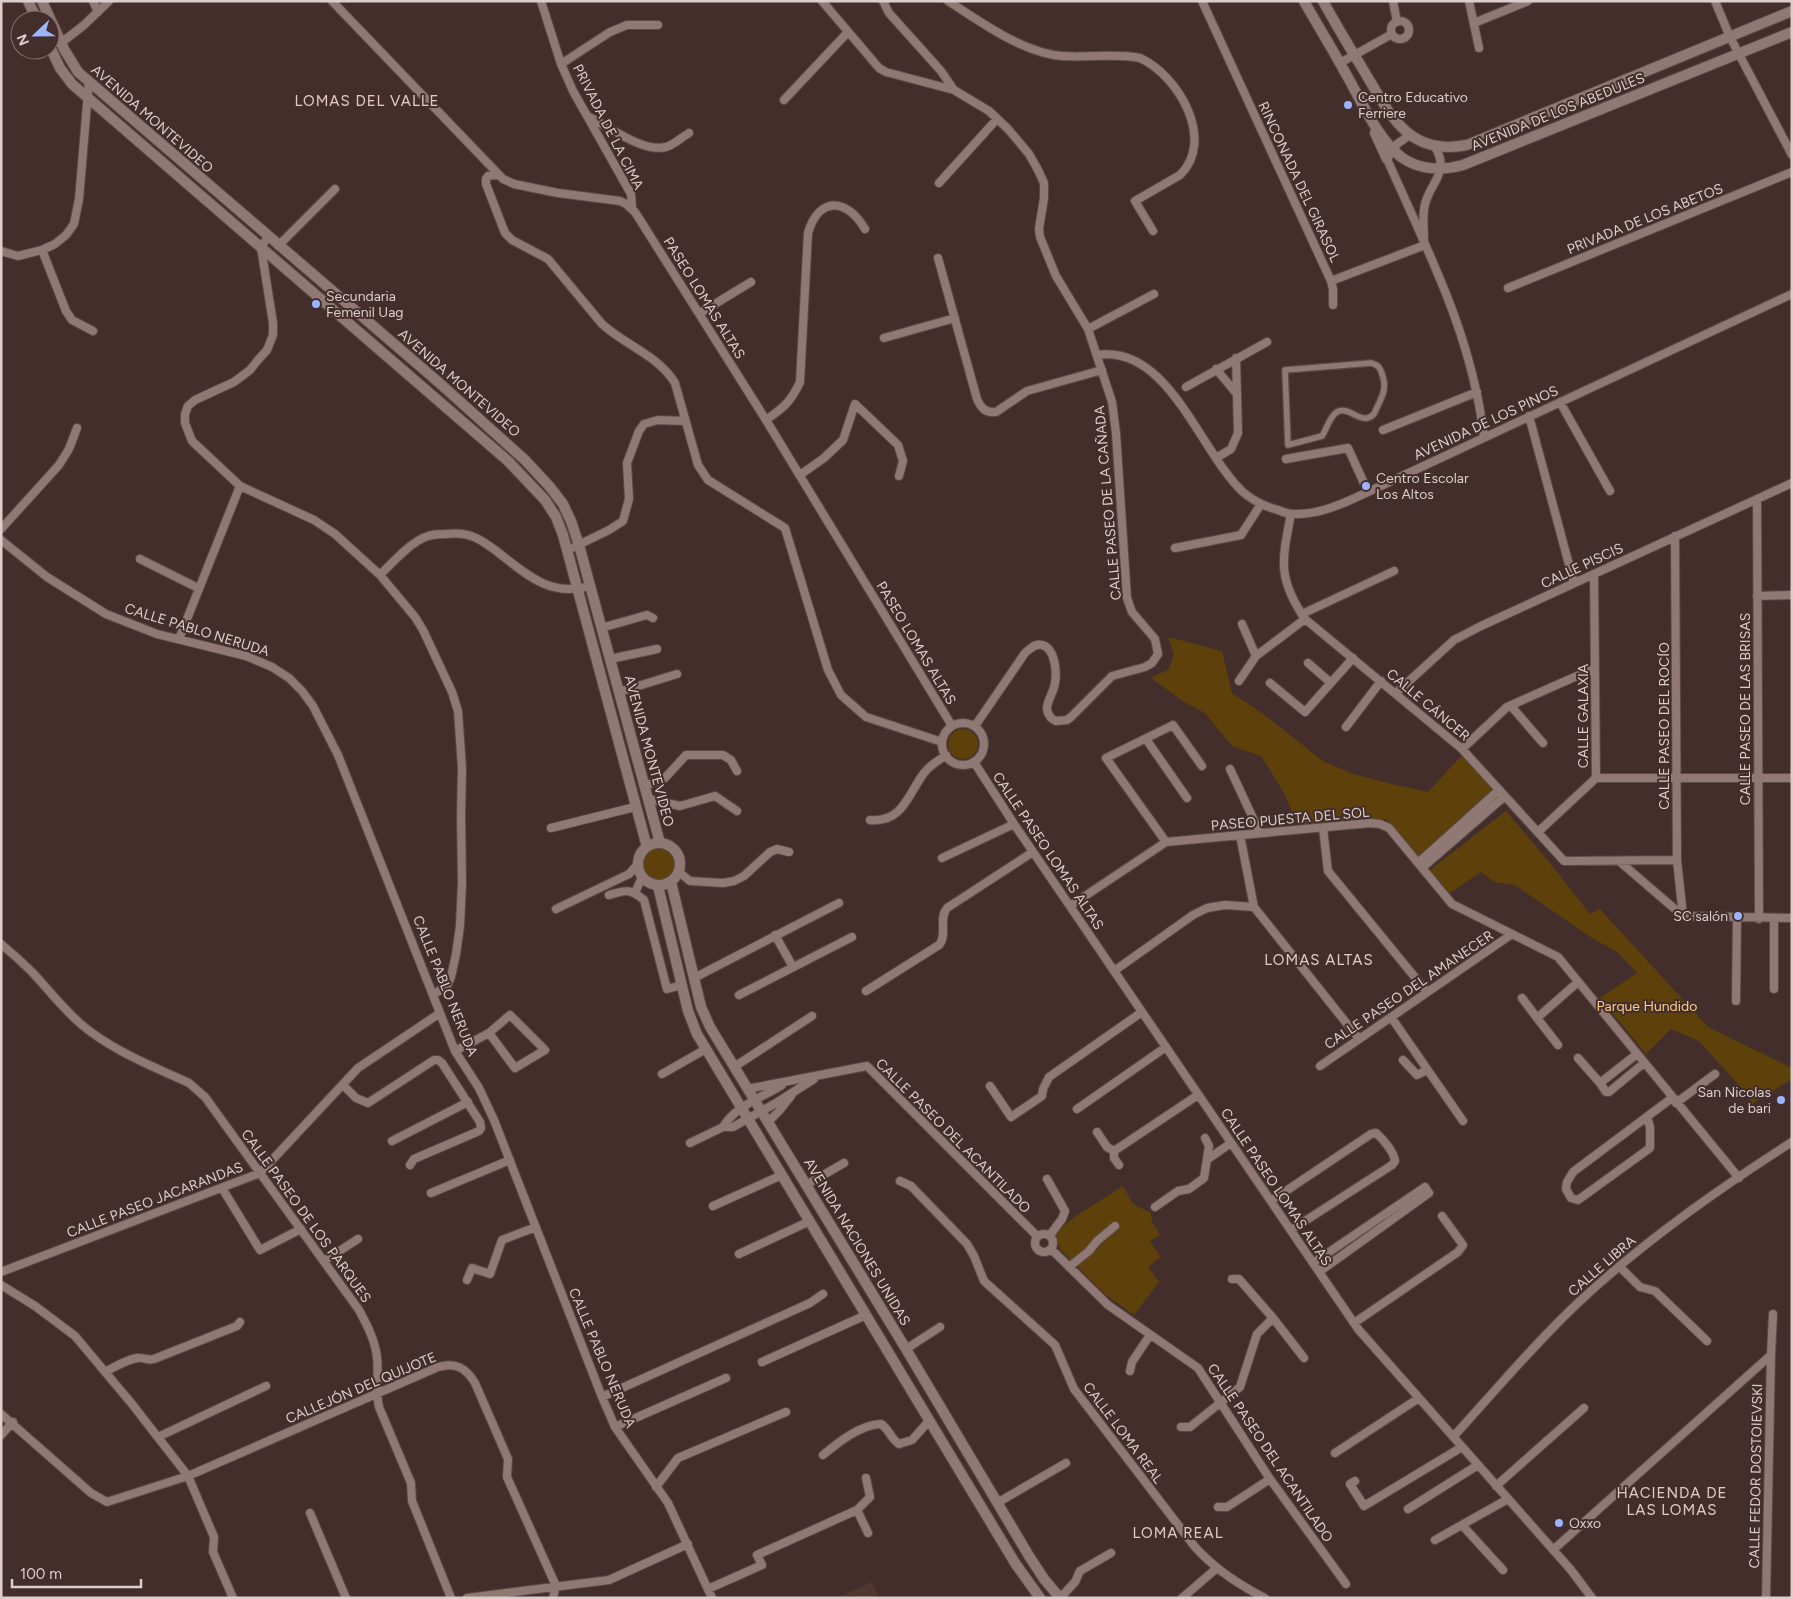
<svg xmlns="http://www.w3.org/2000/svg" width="1793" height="1599" viewBox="0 0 1793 1599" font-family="Figtree,sans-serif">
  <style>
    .built { fill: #523632 }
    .green { fill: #5d400a }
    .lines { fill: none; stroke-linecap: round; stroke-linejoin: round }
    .pedestrian-casing { stroke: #5b4a47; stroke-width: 8 }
    .minor-casing { stroke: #5b4a47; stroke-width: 10 }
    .tertiary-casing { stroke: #5b4a47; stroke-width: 12 }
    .pedestrian { stroke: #907874; stroke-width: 5.5 }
    .minor { stroke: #907874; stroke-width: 8 }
    .tertiary { stroke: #907874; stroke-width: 10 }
    .poi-dot { fill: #9ab5fd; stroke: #432e2b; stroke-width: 2 }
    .labels { text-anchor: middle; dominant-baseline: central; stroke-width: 4; stroke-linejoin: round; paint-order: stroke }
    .poi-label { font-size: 14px; fill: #dccecc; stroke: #432e2b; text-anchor: start }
    .street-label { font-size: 14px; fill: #dccecc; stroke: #432e2b }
    .park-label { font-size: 14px; fill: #fbcd87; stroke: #432e2b }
    .neighbourhood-label { font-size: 15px; letter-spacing: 1px; fill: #e4c9c5; stroke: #432e2b }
  </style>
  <rect width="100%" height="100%" fill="#432e2b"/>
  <path class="built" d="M 872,1582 L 879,1598 L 837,1598 Z"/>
  <path class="green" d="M 1168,637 L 1222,651 L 1232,693 L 1262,713 L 1323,761 L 1353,774 L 1395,785 L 1428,792 L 1462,755 L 1493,790 L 1418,857 L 1386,819 L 1298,826 L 1283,791 L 1261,756 L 1232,746 L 1205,713 L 1184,702 L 1151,678 L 1169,669 L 1174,654 Z
    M948 744a15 15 0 1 1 30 0a15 15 0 1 1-30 0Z
    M 1506,811 L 1550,863 L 1590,914 L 1600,909 L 1708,1027 L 1792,1068 L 1792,1079 L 1752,1104 L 1743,1090 L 1699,1041 L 1671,1029 L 1646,1054 L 1600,998 L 1637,973 L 1617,952 L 1592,938 L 1515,885 L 1494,882 L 1481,872 L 1450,893 L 1430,870 Z
    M639 864a20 20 0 1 1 40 0a20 20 0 1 1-40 0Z
    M 1123,1186 L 1133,1204 L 1151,1213 L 1152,1222 L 1160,1235 L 1150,1241 L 1161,1257 L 1148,1267 L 1159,1282 L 1134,1315 L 1106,1295 L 1060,1249 L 1054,1234 L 1076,1216 Z"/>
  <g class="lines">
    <defs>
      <path id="pedestrian" d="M 1371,363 C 1378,365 1380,367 1382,374 C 1388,390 1381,398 1374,414 C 1361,427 1350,405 1337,412 C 1329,417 1327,429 1322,436 L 1288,445 L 1285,370 Z"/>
      <path id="minor" d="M 93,1 L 98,12
        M 332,1 L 503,179 L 514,184 L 558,193 L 620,201 L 626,204 L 635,212 L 766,420 L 952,726
        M 541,1 L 561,64 L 573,91 L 631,194 L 632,208
        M 822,1 L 879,68 L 886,72 L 954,90 L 989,111 L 1008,129 L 1029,154 L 1038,170 L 1044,183 L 1044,198 L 1039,229 L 1040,237 L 1056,276 L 1088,329 L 1112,402 L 1116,433 L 1127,598 L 1132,612 L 1155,639 L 1158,654 L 1152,663 L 1145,667 L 1112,676 L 1071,717 L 1067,720 L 1056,721 C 1051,719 1048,716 1047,709 C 1047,700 1054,692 1055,683 C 1057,672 1055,648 1042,645 C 1035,643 1030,649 1025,653 L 975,726
        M 883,1 L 889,13 L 941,71 L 954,90
        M 948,1 C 981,22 1023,53 1062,56 C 1088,58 1115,53 1140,58 C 1178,75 1216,140 1180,175 L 1135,201 L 1153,231
        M 1202,1 L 1331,281 L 1333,289 L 1333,305
        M 1393,1 L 1397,22
        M 1469,1 L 1479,48
        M 1715,1 L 1730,37 L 1792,155
        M1391 30a9 9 0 1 1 18 0a9 9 0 1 1-18 0Z
        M 1474,23 L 1528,1
        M 61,43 L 84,25 L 109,1
        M 1340,63 L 1392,34
        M 561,64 L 610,32 L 627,25 L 658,25
        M 784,100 L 848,32
        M 587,116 C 609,126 642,153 666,147 C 674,145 682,137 689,133
        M 1410,135 L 1397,144 L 1387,159 C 1428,252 1472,335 1484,437
        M 497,175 L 488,176 L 486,179 L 486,184 L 505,233 L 512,240 L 548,259 L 602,324 C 625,345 659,356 675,383 L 698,465 L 708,480 L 785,528 L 828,670 L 841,695 L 866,717 L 942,742
        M 939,183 L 997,119
        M 268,237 L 261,247 L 273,323 L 273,335 L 267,350 L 258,360 L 250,370 L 234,382 L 195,400 L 188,406 L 185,414 L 185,423 L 192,441 L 240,486 L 314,520 L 335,534 L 380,575 L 415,617 L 423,630 L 452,692 L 458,711 L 462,768 L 461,816 L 462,883 L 460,926 L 456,954 L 451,977 L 447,986 L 434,994
        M 1424,241 C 1424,229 1422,216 1425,204 C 1431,181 1451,172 1434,145
        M 278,246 L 335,189
        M 42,250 L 66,311 L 72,320 L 93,331
        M 1,251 L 18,256 L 42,250 L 55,244 L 66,235 L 74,224 L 79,199 L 89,81
        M 938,258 L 977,399 C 981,408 985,413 996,412 L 1027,391 L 1102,370
        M 1331,281 L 1425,245
        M 1508,288 L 1792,172
        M 700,313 L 751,282
        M 1088,329 L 1154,294
        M 884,338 L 955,318
        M 1097,355 C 1169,344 1200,453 1244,493 C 1254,501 1266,507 1278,510 C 1283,512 1288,514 1293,514 C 1315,515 1335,507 1355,498 L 1792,294
        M 1216,369 L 1237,394
        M 1186,387 L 1267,342
        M 1560,402 L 1610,491
        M 1529,416 L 1574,583
        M 766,420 C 783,408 791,402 800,382 L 808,233 C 819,196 847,198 865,229
        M 1383,430 L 1477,392
        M 1216,458 L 1231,449 L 1238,433 L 1236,358
        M 1286,459 L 1348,448 L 1368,492
        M 800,475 L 824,458 L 843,440 L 855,404 L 898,445 L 903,461 L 899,476
        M 1757,499 L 1759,919
        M 1291,514 C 1282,560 1277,578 1305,619 L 1462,749 L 1564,861 L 1677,860
        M 1,529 L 59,465 L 69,449 L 77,428
        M 1675,536 L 1677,860 L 1683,916
        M 1,540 L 47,577 L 106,614 L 157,634 L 246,656 L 272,667 L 289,678 L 302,691 L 313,706 L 338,755 L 455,1051 L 479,1088 L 494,1120 L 602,1397 L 615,1427 L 668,1503 L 712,1598
        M 1175,548 L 1241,535 L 1261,504
        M 568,550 L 609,530 L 623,521 L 629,499 L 627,463 L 639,431 L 644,424 L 658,420 L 685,421
        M 140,559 L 198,588
        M 380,575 C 393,562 407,546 423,538 C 431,534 438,534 446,534 C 456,533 466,533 476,538 C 483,541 489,546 495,550 C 525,573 549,598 590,586
        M 1757,596 L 1792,595
        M 1302,614 L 1394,571
        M 1242,624 L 1256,656
        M 601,628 L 647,615 L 653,618
        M 179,639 L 240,486
        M 610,659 L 657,649
        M 1308,663 L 1331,683
        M 1239,681 L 1256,656 L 1305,619
        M 1270,683 L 1305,712 L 1353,658
        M 619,692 L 677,674
        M 1396,693 L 1454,640 L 1481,626 L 1792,483
        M 1511,706 L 1543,743
        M942 744a21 21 0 1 1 42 0a21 21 0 1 1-42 0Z
        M 1346,727 L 1381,681
        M 1146,739 L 1187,798
        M 1462,749 L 1507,707 L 1595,668
        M 974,762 L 1014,824 L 1358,1329 L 1571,1570 L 1592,1598
        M 1230,769 L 1260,833
        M 1596,778 L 1792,778
        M 645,786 L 665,778 L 686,755 L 723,755 L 731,760 L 737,771
        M 648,799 L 680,806 L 715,796 L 737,811
        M 870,820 C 903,823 908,794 924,773 C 930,765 938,761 946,755
        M 551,828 L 635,807
        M 1323,828 L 1328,871 L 1427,992
        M 1538,832 L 1596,778 L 1594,574
        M 1240,835 L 1254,907 L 1359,1039
        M 1166,842 L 1106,758 L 1173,725 L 1202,766
        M 942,858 L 1014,824
        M 1619,861 L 1683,916 L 1792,918
        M 1418,863 L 1499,790
        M 1422,868 L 1505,796
        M 679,872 L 690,881 L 723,883 L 734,881 L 744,876 L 770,852 L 777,849 L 789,852
        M 635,893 L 642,877
        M 609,895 C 626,890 630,888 644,900 L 667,989 L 682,985
        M 1070,906 L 1166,842 L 1370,823 L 1380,824 L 1389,828 L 1452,904 L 1558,957 L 1739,1178
        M 556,909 L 629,874 L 638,864
        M 775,935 L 793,967
        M 1,944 C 12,953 22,962 32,972 C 49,990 63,1009 82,1025 C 113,1051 152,1066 189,1083 L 205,1097 L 359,1310 C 367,1325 375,1340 377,1357 C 379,1374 375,1390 379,1407 L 411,1483 L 412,1501 L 451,1598
        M 1114,971 L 1193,915 L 1207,908 L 1225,905 L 1254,907
        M 694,978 L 839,903
        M 1774,989 L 1774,918
        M 866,991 L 939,945 C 948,935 938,919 947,908 L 1033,852
        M 739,995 L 852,937
        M 1522,998 L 1537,1018 L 1578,982
        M 1736,1001 L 1737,918
        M 1391,1017 L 1463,1121
        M 1537,1018 L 1558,1045
        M 455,1051 L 489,1033 L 510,1015 L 545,1050 L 515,1068 L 489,1033
        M 1578,1058 L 1600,1083 L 1637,1054
        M 1403,1060 L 1417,1075 L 1427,1070
        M 1320,1066 L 1512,934
        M 734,1067 L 812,1016
        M 662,1074 L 706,1049
        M 1600,1083 L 1606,1092 L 1609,1092 L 1644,1063
        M 343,1085 L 356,1098 L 368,1103 L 434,1060 L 438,1060 L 442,1063 L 480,1122 L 481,1128 L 479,1131 L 414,1159 L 410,1165
        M 990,1086 L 1011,1117 L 1042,1096 L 1043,1089 L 1049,1077 L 1142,1012
        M 747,1089 L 867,1066 L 1037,1236
        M 1676,1103 L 1715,1074
        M 1077,1109 L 1166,1047
        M 1647,1117 L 1650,1127 L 1650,1148 L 1578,1200 L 1571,1198 L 1566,1189 L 1567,1182 L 1573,1172 L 1672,1098
        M 768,1122 L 779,1111 L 791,1096
        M 723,1127 C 735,1106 763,1097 782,1085
        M 1097,1132 L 1107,1147 L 1114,1151 L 1114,1158 L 1119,1165
        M 392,1141 L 468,1102
        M 690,1143 L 723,1127 L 733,1127 L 776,1103 L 814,1079
        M 1114,1151 L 1198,1095
        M 1208,1159 L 1231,1143
        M 1047,1179 L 1065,1211 L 1062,1219 L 1050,1235
        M 900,1181 L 911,1186 L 967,1244 L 974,1256 L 984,1281 L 1055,1345 L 1074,1389 L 1195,1547 C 1214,1568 1239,1585 1265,1598
        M 806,1185 L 844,1163
        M 222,1188 L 260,1250 L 301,1229
        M 431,1193 L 510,1160
        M 1271,1201 L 1371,1134 L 1376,1133 C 1383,1139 1394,1152 1395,1161 L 1392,1165 L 1291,1230
        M 713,1206 L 782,1175
        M 1155,1207 L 1178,1191 L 1189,1189 L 1204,1178 L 1209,1146 L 1205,1138
        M1035 1243a9 9 0 1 1 18 0a9 9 0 1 1-18 0Z
        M 1051,1249 L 1108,1305 L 1198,1368 L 1270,1479 L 1346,1584
        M 739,1254 L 810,1221
        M 324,1261 L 358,1239
        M 1313,1263 L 1425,1187 L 1429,1193 L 1319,1272
        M 1619,1266 L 1640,1287 L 1655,1291 L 1707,1341
        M 1069,1267 L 1089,1251 L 1097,1241 L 1115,1226
        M 1,1272 L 260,1173 L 358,1068 L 440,1013
        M 1232,1279 L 1239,1279 L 1273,1318 L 1304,1358
        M 467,1280 L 472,1268 L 490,1274 L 502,1240 L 536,1227
        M 1,1285 L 35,1306 L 75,1336 L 132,1404 L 188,1476 L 214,1537 L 213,1552 L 233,1598
        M 1354,1323 L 1458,1252 L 1463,1245 L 1442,1216
        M 906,1349 L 940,1327
        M 762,1362 L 866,1315
        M 1130,1371 L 1132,1362 L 1150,1335
        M 105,1372 C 114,1367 126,1360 137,1358 C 143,1357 148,1361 154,1359 L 237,1326 L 240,1322
        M 602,1397 L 810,1303 L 823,1294
        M 1,1414 L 91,1493 L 107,1502 L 188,1476 L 438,1367 C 456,1362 466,1368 475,1383 L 508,1459 L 507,1477 L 556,1586 L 553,1598
        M 615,1427 L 726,1378
        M 1181,1427 L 1190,1427 L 1240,1387 L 1257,1334 L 1273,1318
        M 1,1435 L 13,1422
        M 158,1437 L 266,1386
        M 1453,1437 C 1495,1391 1535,1343 1580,1301 C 1644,1241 1718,1189 1792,1142
        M 1335,1453 L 1419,1398
        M 823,1455 C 840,1441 860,1425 881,1424 C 889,1429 891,1439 899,1444 L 912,1440 L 929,1421
        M 1355,1481 L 1350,1484 L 1364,1506 L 1462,1447
        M 1496,1486 L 1584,1408
        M 656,1487 L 678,1458 L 786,1412
        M 997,1503 L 1066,1463
        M 1218,1507 L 1227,1507 L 1270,1479
        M 1408,1509 L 1478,1465
        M 857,1510 L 870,1497 L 866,1478
        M 310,1513 L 346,1598
        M 1462,1525 L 1503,1570
        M 1435,1540 L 1508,1499
        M 1553,1550 L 1771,1355
        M 708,1589 L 762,1565 L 757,1555 L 857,1510 L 868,1533
        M 467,1598 L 609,1580 L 688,1544
        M 1060,1598 L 1075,1582 L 1080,1571 L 1111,1553
        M 1182,1598 L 1217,1568
        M 1766,1598 L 1771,1355 L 1773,1314"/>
      <path id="tertiary" d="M 28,1 L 37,20
        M 42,1 L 64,49 L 78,72 L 436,380 L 525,460 L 550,487 L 563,504 L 571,521 L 579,545 L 660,843
        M 1304,1 C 1318,26 1333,50 1346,74 C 1361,100 1377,138 1401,157 C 1419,170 1442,171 1463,165 L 1792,32
        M 1323,1 C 1336,25 1350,48 1364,71 C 1389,113 1408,157 1467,145 L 1792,11
        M 50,47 L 60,68 L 72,84 L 508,461 L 545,500 L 556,517 L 563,535 L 647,847
        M 1375,133 L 1387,159
        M638 864a21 21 0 1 1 42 0a21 21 0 1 1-42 0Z
        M 671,882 L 701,1007 L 710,1027 L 906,1349 L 1029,1556 L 1044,1579 L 1060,1598
        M 658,886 L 688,1011 L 697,1034 L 1015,1563 L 1040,1598"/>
    </defs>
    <use href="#pedestrian" class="pedestrian-casing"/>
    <use href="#minor" class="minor-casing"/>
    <use href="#tertiary" class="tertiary-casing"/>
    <use href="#pedestrian" class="pedestrian"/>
    <use href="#minor" class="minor"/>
    <use href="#tertiary" class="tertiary"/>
  </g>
  <g class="poi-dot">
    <circle cx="1348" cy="105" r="5"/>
    <circle cx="316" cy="304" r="5"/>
    <circle cx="1366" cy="486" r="5"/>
    <circle cx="1738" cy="916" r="5"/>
    <circle cx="1781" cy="1100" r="5"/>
    <circle cx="1559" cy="1523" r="5"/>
  </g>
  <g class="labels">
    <g class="poi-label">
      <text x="1358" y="97">Centro Educativo<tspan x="1358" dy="16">Ferriere</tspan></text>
      <text x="326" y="296">Secundaria<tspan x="326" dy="16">Femenil Uag</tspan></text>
      <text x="1376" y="478">Centro Escolar<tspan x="1376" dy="16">Los Altos</tspan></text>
      <text x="1728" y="916" text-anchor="end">SC salón</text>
      <text x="1771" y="1092" text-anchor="end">San Nicolas<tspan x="1771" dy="16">de bari</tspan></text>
      <text x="1569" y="1523">Oxxo</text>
    </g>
    <g class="street-label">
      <text transform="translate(1558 112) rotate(-22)">AVENIDA DE LOS ABEDULES</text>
      <text transform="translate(152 119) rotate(41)">AVENIDA MONTEVIDEO</text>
      <text transform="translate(608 127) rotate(63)">PRIVADA DE LA CIMA</text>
      <text transform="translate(1299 182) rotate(65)">RINCONADA DEL GIRASOL</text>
      <text transform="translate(1645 219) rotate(-22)">PRIVADA DE LOS ABETOS</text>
      <text transform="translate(704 298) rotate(58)">PASEO LOMAS ALTAS</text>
      <text transform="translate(459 383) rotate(41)">AVENIDA MONTEVIDEO</text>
      <text transform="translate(1486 423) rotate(-25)">AVENIDA DE LOS PINOS</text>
      <text transform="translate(1108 503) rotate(-95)">CALLE PASEO DE LA CAÑADA</text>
      <text transform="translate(1582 566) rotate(-25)">CALLE PISCIS</text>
      <text transform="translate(197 630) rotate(17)">CALLE PABLO NERUDA</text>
      <text transform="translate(916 643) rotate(59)">PASEO LOMAS ALTAS</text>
      <text transform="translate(1428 705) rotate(40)">CALLE CÁNCER</text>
      <text transform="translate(1745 709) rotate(-90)">CALLE PASEO DE LAS BRISAS</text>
      <text transform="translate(1583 716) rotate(-90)">CALLE GALAXIA</text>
      <text transform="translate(1664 726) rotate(-90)">CALLE PASEO DEL ROCÍO</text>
      <text transform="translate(649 751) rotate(75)">AVENIDA MONTEVIDEO</text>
      <text transform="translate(1290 819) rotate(-5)">PASEO PUESTA DEL SOL</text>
      <text transform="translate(1048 851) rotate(56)">CALLE PASEO LOMAS ALTAS</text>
      <text transform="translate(445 986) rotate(68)">CALLE PABLO NERUDA</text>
      <text transform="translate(1409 990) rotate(-34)">CALLE PASEO DEL AMANECER</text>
      <text transform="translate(953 1136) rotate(45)">CALLE PASEO DEL ACANTILADO</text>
      <text transform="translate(1276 1187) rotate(56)">CALLE PASEO LOMAS ALTAS</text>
      <text transform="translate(155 1200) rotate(-21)">CALLE PASEO JACARANDAS</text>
      <text transform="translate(306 1216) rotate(54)">CALLE PASEO DE LOS PARQUES</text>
      <text transform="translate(857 1242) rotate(59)">AVENIDA NACIONES UNIDAS</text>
      <text transform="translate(1602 1266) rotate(-41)">CALLE LIBRA</text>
      <text transform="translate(602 1358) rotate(67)">CALLE PABLO NERUDA</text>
      <text transform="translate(361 1388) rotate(-23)">CALLEJÓN DEL QUIJOTE</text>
      <text transform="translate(1123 1433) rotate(53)">CALLE LOMA REAL</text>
      <text transform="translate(1270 1453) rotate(56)">CALLE PASEO DEL ACANTILADO</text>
      <text transform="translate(1756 1476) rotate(-89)">CALLE FEDOR DOSTOIEVSKI</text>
    </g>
    <g class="park-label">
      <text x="1647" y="1006">Parque Hundido</text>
    </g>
    <g class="neighbourhood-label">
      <text x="367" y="101">LOMAS DEL VALLE</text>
      <text x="1319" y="960">LOMAS ALTAS</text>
      <text x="1672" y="1493">HACIENDA DE<tspan x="1672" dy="17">LAS LOMAS</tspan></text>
      <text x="1178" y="1533">LOMA REAL</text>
    </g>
  </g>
  <rect width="1793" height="1599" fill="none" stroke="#dccecc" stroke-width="5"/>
  <g transform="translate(35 35) rotate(248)"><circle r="24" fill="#432e2b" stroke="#806e6b"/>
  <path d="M0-4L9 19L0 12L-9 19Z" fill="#9ab5fd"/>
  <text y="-8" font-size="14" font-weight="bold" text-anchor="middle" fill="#dccecc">N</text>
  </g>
  <path d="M12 1579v8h129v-8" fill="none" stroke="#dccecc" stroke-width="2.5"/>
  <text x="20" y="1579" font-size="15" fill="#dccecc" stroke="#432e2b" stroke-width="4" paint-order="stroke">100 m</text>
</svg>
